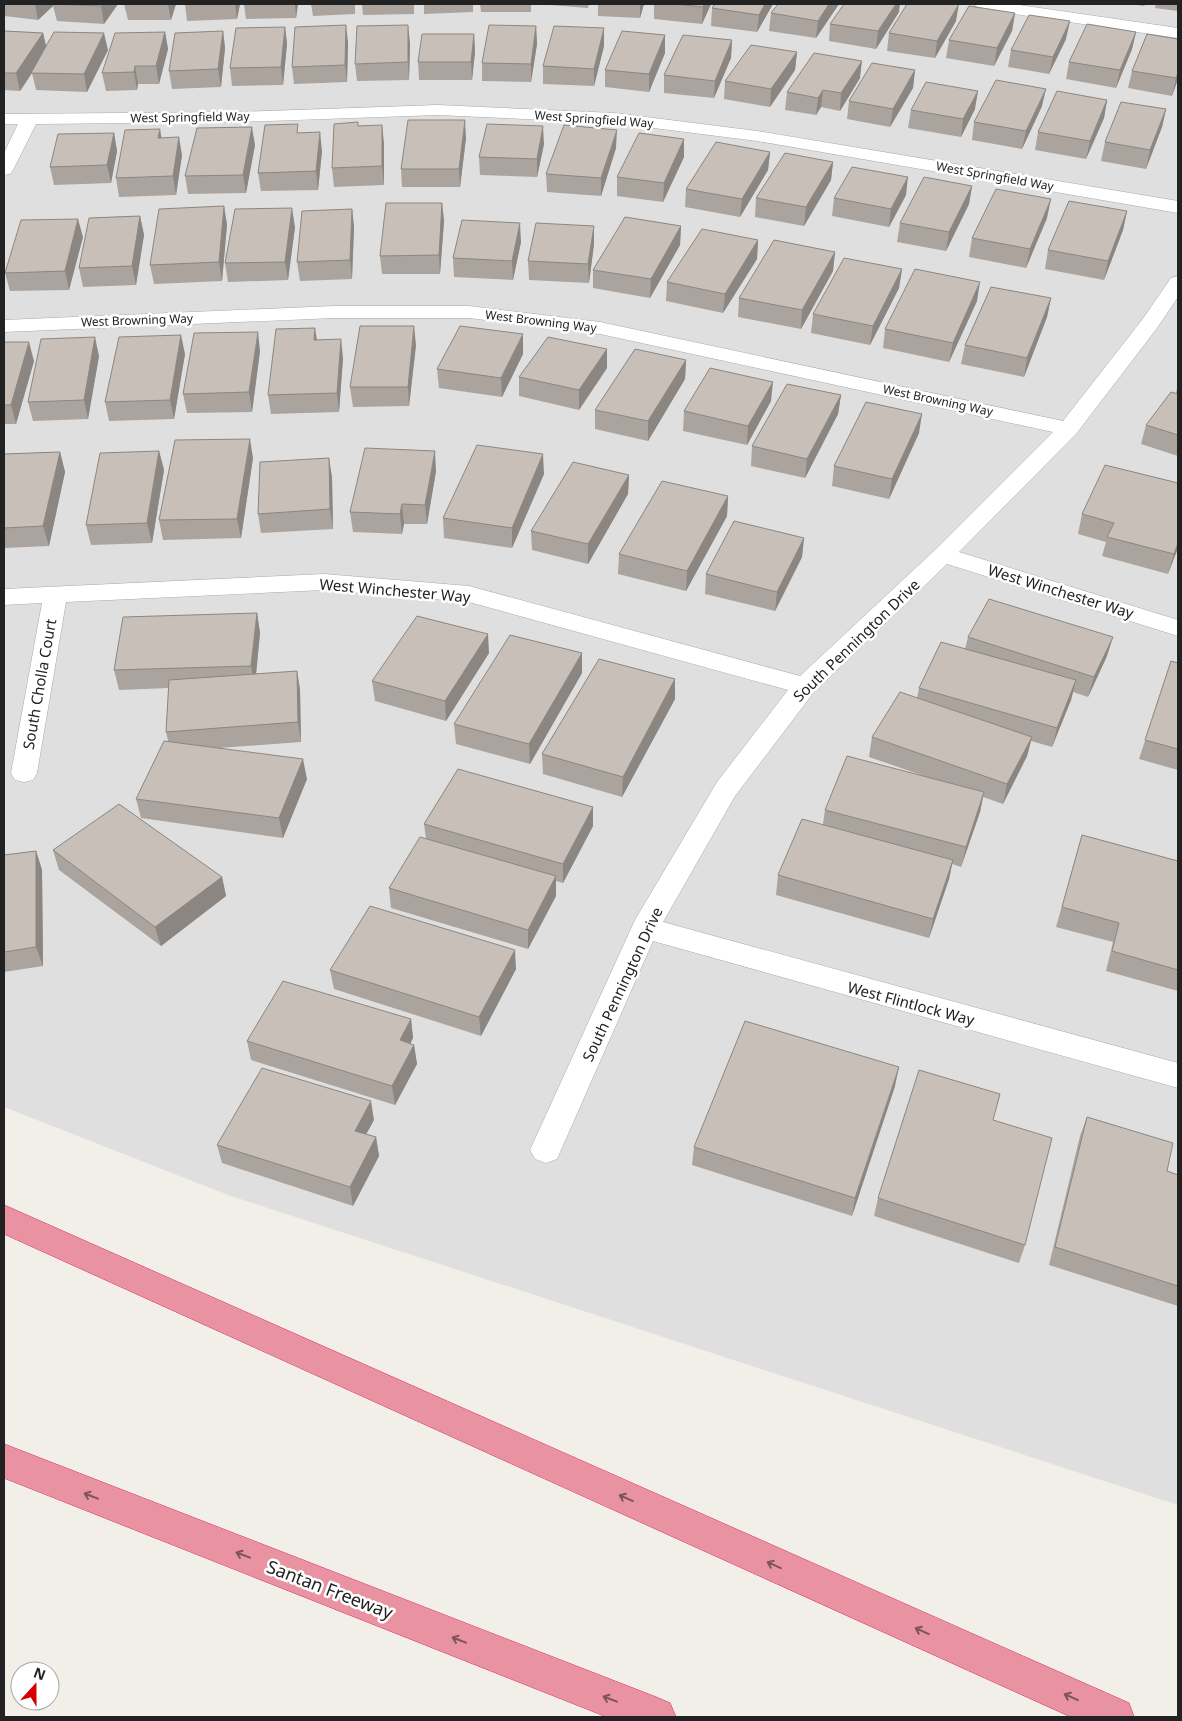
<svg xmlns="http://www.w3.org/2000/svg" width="1182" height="1721" viewBox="0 0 1182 1721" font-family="'Noto Sans',sans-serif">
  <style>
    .residential { fill: #e0dfdf }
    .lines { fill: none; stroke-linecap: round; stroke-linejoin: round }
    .minor-casing { stroke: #a9a9a9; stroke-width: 1 }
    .motorway-casing { stroke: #dc2a67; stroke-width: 1 }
    .minor { fill: #fff; fill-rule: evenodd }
    .motorway { fill: #e892a2; fill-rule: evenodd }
    .wall { fill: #aba49e }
    .shaded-wall { fill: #8b8681 }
    .building { fill: #c7bfb8; stroke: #8b8681 }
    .oneway { stroke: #7b545c }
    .labels { text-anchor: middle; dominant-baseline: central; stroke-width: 5; stroke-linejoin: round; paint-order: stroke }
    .far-street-label { font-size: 12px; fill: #222; stroke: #fff }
    .street-label { font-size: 15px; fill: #222; stroke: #fff }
    .near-street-label { font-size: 18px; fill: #222; stroke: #fff }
  </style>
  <rect width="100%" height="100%" fill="#f2efe9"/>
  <path class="residential" d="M 4,4 L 1178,4 L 1178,1505 L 228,1195 L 4,1107 Z"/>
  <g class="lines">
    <defs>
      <path id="minor" d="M 973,4 L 1012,4 L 1178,28 L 1178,38 L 981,9 Z
        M 438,105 L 614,113 L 757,131 L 1178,201 L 1178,213 L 757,141 L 614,123 L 438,115 L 237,122 L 36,124 L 13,170 L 10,174 L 4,175 L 4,153 L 18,124 L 4,124 L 4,114 L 237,112 Z
        M 1178,276 L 1178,297 L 1157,328 L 1076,434 L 959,552 L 1178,620 L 1178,636 L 947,564 L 814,692 L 735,796 L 663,922 L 1178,1063 L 1178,1088 L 653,941 L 557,1159 L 546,1163 L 535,1159 L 530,1150 L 635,920 L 717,782 L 788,690 L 469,602 L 324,590 L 66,602 L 37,773 L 33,780 L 24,782 L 15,780 L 11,773 L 42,603 L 4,605 L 4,589 L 324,574 L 469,586 L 800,676 L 935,550 L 1053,432 L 600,334 L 469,318 L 334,318 L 4,332 L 4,320 L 334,306 L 469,306 L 600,322 L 1063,421 L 1142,320 L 1171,278 Z"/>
      <path id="motorway" d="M 4,1205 L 1129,1703 L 1134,1717 L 1071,1717 L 4,1234 Z
        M 4,1444 L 656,1697 L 670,1703 L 676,1717 L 607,1717 L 4,1478 Z"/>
    </defs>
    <use href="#minor" class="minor-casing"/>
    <use href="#motorway" class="motorway-casing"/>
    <use href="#minor" class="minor"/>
    <use href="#motorway" class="motorway"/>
  </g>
  <path class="wall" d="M 4,4 L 118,4 L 104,24 L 57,21 L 53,6 L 38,20 L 4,16 Z
    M 124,4 L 176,4 L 171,20 L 128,20 Z
    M 185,4 L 240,4 L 237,19 L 187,21 Z
    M 244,4 L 298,4 L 296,18 L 246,19 Z
    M 311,4 L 355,4 L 355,14 L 313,16 Z
    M 362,4 L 414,4 L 414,14 L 363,15 Z
    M 424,4 L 473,4 L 473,12 L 424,14 Z
    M 480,4 L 531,4 L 531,12 L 481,12 Z
    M 537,4 L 589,4 L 588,8 Z
    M 598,4 L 644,4 L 640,18 L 598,16 Z
    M 654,4 L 711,4 L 702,24 L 654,19 Z
    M 715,4 L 773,4 L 757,32 L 711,26 L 712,8 Z
    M 839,4 L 816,38 L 769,31 L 771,13 Z
    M 1129,4 L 1146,4 L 1144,6 Z
    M 1156,4 L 1178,4 L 1178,11 L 1155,8 Z
    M 899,12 L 876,49 L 829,41 L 830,24 Z
    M 1015,13 L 1012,31 L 994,66 L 946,58 L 949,40 Z
    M 956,21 L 935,58 L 887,51 L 889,33 Z
    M 536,26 L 537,44 L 531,82 L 482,81 L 482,63 Z
    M 285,27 L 287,44 L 283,85 L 232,86 L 230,68 Z
    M 4,31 L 43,33 L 46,46 L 108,50 L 87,92 L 36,90 L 32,73 L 20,91 L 4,90 Z
    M 223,31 L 225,48 L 221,87 L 172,89 L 169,71 Z
    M 165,32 L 168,49 L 159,84 L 138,84 L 137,90 L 106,91 L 102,73 Z
    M 1136,32 L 1132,49 L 1116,88 L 1066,79 L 1069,62 Z
    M 474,34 L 475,52 L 472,80 L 419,80 L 418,62 Z
    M 1147,34 L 1178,79 L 1172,96 L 1128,88 L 1132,71 Z
    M 665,35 L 665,53 L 649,92 L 605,87 L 605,70 Z
    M 1066,39 L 1049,74 L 1008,67 L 1011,50 Z
    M 732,40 L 731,58 L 714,98 L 664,93 L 664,75 Z
    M 348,42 L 347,82 L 294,84 L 292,67 Z
    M 410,43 L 409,80 L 357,81 L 355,64 Z
    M 604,46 L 594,86 L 543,84 L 543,66 Z
    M 797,52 L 795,70 L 770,107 L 724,99 L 725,81 Z
    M 915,70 L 913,88 L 890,127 L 847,119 L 849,101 Z
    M 860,78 L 840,111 L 821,107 L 816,115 L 785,110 L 787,92 Z
    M 1107,100 L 1104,118 L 1086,159 L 1035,150 L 1038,132 Z
    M 1042,106 L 1022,149 L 972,140 L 974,122 Z
    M 975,109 L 961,137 L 908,128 L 911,110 Z
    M 1166,109 L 1162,127 L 1146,169 L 1101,161 L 1105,142 Z
    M 358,122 L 358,126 L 384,143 L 384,185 L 334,187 L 332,168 Z
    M 114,133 L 117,151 L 111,183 L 54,185 L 50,167 Z
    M 299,133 L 322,151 L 318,190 L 261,191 L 258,173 Z
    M 466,138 L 460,187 L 402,187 L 401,169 Z
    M 684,139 L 684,157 L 663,202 L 617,196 L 617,177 Z
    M 544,144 L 537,177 L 480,175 L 479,157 Z
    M 255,145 L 246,193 L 188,194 L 185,176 Z
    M 616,148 L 601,196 L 547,192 L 546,174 Z
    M 770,152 L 768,170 L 740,217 L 685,207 L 686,189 Z
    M 182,155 L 176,195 L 119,197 L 116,178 Z
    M 833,162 L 831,180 L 804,226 L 755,217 L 756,198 Z
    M 972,186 L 969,204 L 946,251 L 897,242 L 900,223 Z
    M 906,195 L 889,227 L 832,216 L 834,198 Z
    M 442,203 L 444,221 L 440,274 L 382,274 L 380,256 Z
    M 224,206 L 227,225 L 222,281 L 154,284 L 150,265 Z
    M 352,209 L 354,227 L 352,279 L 300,281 L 297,262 Z
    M 1127,211 L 1123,230 L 1104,280 L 1045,269 L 1048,250 Z
    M 140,216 L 144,235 L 136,285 L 83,287 L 79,268 Z
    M 1047,218 L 1026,268 L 969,257 L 972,238 Z
    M 681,226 L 680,245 L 650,298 L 593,288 L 593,270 Z
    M 295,227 L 288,280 L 228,282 L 225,263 Z
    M 83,237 L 69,290 L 10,291 L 5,273 Z
    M 758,240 L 757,259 L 723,313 L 666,301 L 667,282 Z
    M 521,242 L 513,280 L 454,277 L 453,258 Z
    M 594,244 L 589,283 L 529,280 L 528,261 Z
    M 835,252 L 833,271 L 801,329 L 738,317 L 739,298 Z
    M 902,269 L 899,288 L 870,345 L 811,333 L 813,314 Z
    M 1051,298 L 1047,317 L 1024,377 L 961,364 L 965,345 Z
    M 977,301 L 949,362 L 883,348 L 885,329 Z
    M 4,342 L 34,361 L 16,424 L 4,424 Z
    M 416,345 L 409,406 L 353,407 L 350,387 Z
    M 260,351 L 252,412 L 187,413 L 183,394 Z
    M 185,354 L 174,419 L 109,421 L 105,402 Z
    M 523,354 L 502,397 L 439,388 L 437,369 Z
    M 99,356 L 88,419 L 33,421 L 28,402 Z
    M 343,358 L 339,412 L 271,414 L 268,395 Z
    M 686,360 L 685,379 L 648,441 L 595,429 L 595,410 Z
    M 607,368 L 579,410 L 519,396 L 519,377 Z
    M 1178,384 L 1178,456 L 1141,444 L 1146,425 L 1176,393 Z
    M 841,395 L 838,414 L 805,478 L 751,466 L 752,446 Z
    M 771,401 L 747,445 L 683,431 L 684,411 Z
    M 919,433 L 889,499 L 832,486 L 834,466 Z
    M 159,451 L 164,470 L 152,543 L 91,545 L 86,525 Z
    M 60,452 L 65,472 L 49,546 L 4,548 L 4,454 Z
    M 253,458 L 241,538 L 163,540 L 159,520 Z
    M 329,458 L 332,478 L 333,529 L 261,533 L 258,514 Z
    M 436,471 L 427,524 L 404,524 L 402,534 L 353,532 L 350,512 Z
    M 544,474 L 512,548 L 444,538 L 443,518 Z
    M 629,475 L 628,494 L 588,564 L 532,550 L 531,531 Z
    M 1178,483 L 1178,548 L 1168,574 L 1102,556 L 1106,542 L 1078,534 L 1082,514 Z
    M 728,496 L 727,516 L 686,591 L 618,574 L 619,554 Z
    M 804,538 L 802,557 L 775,611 L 705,594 L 706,574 Z
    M 257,613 L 260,633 L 256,674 L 297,671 L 300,690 L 301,742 L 219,748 L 307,779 L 283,838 L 141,818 L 136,799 L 168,741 L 166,732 L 169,688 L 119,690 L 114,670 Z
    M 968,637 L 1107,656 L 1088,697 L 1073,692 L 1071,700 L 1052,747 L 1031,741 L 1027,756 L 1003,804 L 983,797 L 980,812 L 961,867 L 952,864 L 949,879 L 929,938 L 776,895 L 778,875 L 823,824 L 825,810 L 927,777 L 869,757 L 872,737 L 917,698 L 919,688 L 965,649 Z
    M 489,653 L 446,721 L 375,701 L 372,681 Z
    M 1171,661 L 1178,663 L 1178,770 L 1139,759 Z
    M 582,673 L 530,764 L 456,744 L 454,724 Z
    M 675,679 L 675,699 L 622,797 L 543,774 L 542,754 Z
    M 424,824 L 593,826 L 563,883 L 556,881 L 556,896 L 528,949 L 391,908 L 389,888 L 426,839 Z
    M 1082,835 L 1178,861 L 1178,991 L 1106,971 L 1113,942 L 1056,927 Z
    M 53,850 L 222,877 L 226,896 L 161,946 L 59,870 Z
    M 36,851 L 42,870 L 43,966 L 4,972 L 4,855 Z
    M 516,969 L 481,1036 L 334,989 L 330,970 Z
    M 411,1019 L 413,1038 L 410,1044 L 414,1045 L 417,1064 L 395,1105 L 251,1060 L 247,1041 Z
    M 895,1086 L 852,1216 L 692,1165 L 694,1147 Z
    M 1087,1117 L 1167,1171 L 1178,1175 L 1178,1306 L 1049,1265 L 1080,1136 Z
    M 374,1120 L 366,1134 L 376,1137 L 379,1156 L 353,1206 L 222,1163 L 217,1145 Z
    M 993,1120 L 1025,1245 L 1019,1263 L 874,1216 L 878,1198 Z"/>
  <path class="shaded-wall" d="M 35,4 L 53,4 L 53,6 L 38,20 Z
    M 103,4 L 118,4 L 104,24 L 101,6 Z
    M 168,4 L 176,4 L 171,20 Z
    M 235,4 L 240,4 L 237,19 Z
    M 295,4 L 298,4 L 296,18 Z
    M 640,4 L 644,4 L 640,18 Z
    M 704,4 L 711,4 L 702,24 L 703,7 Z
    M 765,4 L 773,4 L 757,32 L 759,15 Z
    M 829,4 L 839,4 L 816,38 L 818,21 Z
    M 896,4 L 900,4 L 899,12 L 876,49 L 878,31 Z
    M 959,4 L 956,21 L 935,58 L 937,41 Z
    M 1015,13 L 1012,31 L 994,66 L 997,48 Z
    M 1070,21 L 1066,39 L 1049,74 L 1053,57 Z
    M 346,25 L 348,42 L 347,82 L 345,65 Z
    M 408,25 L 410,43 L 409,80 L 408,62 Z
    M 536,26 L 537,44 L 531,82 L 531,64 Z
    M 285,27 L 287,44 L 283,85 L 281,67 Z
    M 604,28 L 604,46 L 594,86 L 594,69 Z
    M 223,31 L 225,48 L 221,87 L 218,69 Z
    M 165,32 L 168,49 L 159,84 L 156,66 Z
    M 1136,32 L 1132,49 L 1116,88 L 1120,70 Z
    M 43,33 L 47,50 L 20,91 L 16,73 Z
    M 104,33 L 108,50 L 87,92 L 84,74 Z
    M 474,34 L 475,52 L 472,80 L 471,62 Z
    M 665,35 L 665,53 L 649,92 L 649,74 Z
    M 732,40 L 731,58 L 714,98 L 715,81 Z
    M 797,52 L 795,70 L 770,107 L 771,89 Z
    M 862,61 L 860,78 L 840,111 L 841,93 Z
    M 135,66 L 138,84 L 137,90 L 134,72 Z
    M 915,70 L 913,88 L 890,127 L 893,109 Z
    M 1178,73 L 1178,79 L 1172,96 L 1176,78 Z
    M 1046,89 L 1042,106 L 1022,149 L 1026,131 Z
    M 823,90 L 821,107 L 816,115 L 818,98 Z
    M 978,91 L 975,109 L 961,137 L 963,119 Z
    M 1107,100 L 1104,118 L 1086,159 L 1090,141 Z
    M 1166,109 L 1162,127 L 1146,169 L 1150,150 Z
    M 465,120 L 466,138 L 460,187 L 459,169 Z
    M 382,125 L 384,143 L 384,185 L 382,166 Z
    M 543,126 L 544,144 L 537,177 L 537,159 Z
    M 252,127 L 255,145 L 246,193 L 243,175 Z
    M 160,129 L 163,147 L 158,138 Z
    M 617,130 L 616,148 L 601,196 L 601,178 Z
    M 320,132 L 322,151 L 318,190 L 316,171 Z
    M 114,133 L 117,151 L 111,183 L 107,165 Z
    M 179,137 L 182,155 L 176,195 L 173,176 Z
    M 684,139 L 684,157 L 663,202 L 664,183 Z
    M 770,152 L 768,170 L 740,217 L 742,199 Z
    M 833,162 L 831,180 L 804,226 L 806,207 Z
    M 908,177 L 906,195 L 889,227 L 891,209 Z
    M 972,186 L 969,204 L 946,251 L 949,232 Z
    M 1051,199 L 1047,218 L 1026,268 L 1030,249 Z
    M 442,203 L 444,221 L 440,274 L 439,255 Z
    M 224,206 L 227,225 L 222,281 L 219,262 Z
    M 292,208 L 295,227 L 288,280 L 285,262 Z
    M 352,209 L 354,227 L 352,279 L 350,260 Z
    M 1127,211 L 1123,230 L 1104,280 L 1108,261 Z
    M 140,216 L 144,235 L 136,285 L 132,266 Z
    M 78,219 L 83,237 L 69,290 L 65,271 Z
    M 520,223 L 521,242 L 513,280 L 512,261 Z
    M 594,226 L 594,244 L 589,283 L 588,264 Z
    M 681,226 L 680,245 L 650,298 L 651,279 Z
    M 758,240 L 757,259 L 723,313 L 725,294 Z
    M 835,252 L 833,271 L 801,329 L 802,310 Z
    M 902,269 L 899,288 L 870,345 L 873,326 Z
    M 980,282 L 977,301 L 949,362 L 953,343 Z
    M 1051,298 L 1047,317 L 1024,377 L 1027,358 Z
    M 414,326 L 416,345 L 409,406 L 408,387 Z
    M 315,328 L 318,347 L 314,340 Z
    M 258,332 L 260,351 L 252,412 L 249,392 Z
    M 523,334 L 523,354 L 502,397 L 501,378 Z
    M 181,335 L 185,354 L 174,419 L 170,400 Z
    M 95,337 L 99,356 L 88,419 L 84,400 Z
    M 341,339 L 343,358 L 339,412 L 337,393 Z
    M 29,342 L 34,361 L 16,424 L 11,405 Z
    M 607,349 L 607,368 L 579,410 L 579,390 Z
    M 686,360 L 685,379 L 648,441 L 648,421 Z
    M 773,382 L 771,401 L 747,445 L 748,426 Z
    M 841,395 L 838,414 L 805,478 L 807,459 Z
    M 922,414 L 919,433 L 889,499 L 892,479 Z
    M 250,439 L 253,458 L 241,538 L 237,519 Z
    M 159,451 L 164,470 L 152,543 L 147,523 Z
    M 435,451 L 436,471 L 427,524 L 425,505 Z
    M 60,452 L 65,472 L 49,546 L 43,526 Z
    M 543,454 L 544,474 L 512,548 L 512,528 Z
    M 329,458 L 332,478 L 333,529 L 330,509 Z
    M 629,475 L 628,494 L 588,564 L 588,544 Z
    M 728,496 L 727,516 L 686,591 L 687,571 Z
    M 402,504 L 404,524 L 402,534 L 400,514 Z
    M 804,538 L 802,557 L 775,611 L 777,592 Z
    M 1178,543 L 1178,548 L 1168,574 L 1174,554 Z
    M 257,613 L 260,633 L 255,685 L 251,666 Z
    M 488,634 L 489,653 L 446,721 L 445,701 Z
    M 1113,637 L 1107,656 L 1088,697 L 1094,677 Z
    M 582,653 L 582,673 L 530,764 L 529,744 Z
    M 297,671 L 300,690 L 301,742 L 298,722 Z
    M 675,679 L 675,699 L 622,797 L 623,777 Z
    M 1076,680 L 1071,700 L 1052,747 L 1057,728 Z
    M 1032,737 L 1027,756 L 1003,804 L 1007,784 Z
    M 303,759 L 307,779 L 283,838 L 279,818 Z
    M 984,792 L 980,812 L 961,867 L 966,847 Z
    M 593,807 L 593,826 L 563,883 L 563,864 Z
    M 36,851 L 42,870 L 43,966 L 36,947 Z
    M 953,860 L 949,879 L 929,938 L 933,919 Z
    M 556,876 L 556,896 L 528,949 L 528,930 Z
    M 222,877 L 226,896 L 161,946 L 155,927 Z
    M 515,950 L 516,969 L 481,1036 L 479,1017 Z
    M 411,1019 L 413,1038 L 402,1059 L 400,1040 Z
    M 414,1045 L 417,1064 L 395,1105 L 392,1086 Z
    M 899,1067 L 895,1086 L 852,1216 L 855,1198 Z
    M 371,1101 L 374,1120 L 358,1149 L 355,1131 Z
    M 376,1137 L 379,1156 L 353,1206 L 350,1187 Z"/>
  <path class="building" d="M 53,4 L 103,4 L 101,6 Z
    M 675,4 L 704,4 L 703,7 Z
    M 715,4 L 765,4 L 759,15 L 712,8 Z
    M 778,4 L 829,4 L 818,21 L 771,13 Z
    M 844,4 L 896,4 L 878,31 L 830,24 Z
    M 907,4 L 959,4 L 937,41 L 889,33 Z
    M 969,6 L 1015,13 L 997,48 L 949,40 Z
    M 1029,15 L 1070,21 L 1053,57 L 1011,50 Z
    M 1087,24 L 1136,32 L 1120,70 L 1069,62 Z
    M 346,25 L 345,65 L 292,67 L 295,27 Z
    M 408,25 L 408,62 L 355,64 L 357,26 Z
    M 489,25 L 536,26 L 531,64 L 482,63 Z
    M 554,26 L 604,28 L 594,69 L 543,66 Z
    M 285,27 L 281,67 L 230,68 L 236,28 Z
    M 4,31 L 43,33 L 16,73 L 4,73 Z
    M 223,31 L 218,69 L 169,71 L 175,33 Z
    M 622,31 L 665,35 L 649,74 L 605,70 Z
    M 54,32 L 104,33 L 84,74 L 31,73 Z
    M 165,32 L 156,66 L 135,66 L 134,72 L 102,73 L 115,33 Z
    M 422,34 L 474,34 L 471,62 L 418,62 Z
    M 1147,34 L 1178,39 L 1178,73 L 1176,78 L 1132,71 Z
    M 683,35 L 732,40 L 715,81 L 664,75 Z
    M 751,45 L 797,52 L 771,89 L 725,81 Z
    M 814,53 L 862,61 L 841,93 L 823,90 L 818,98 L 787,92 Z
    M 872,63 L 915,70 L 893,109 L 849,101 Z
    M 996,80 L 1046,89 L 1026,131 L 974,122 Z
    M 926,82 L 978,91 L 963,119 L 911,110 Z
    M 1057,91 L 1107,100 L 1090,141 L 1038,132 Z
    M 1121,102 L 1166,109 L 1150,150 L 1105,142 Z
    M 408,120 L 465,120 L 459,169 L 401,169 Z
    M 358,122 L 358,126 L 382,125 L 382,166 L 332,168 L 334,124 Z
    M 298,124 L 297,133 L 320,132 L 316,171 L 258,173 L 265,125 Z
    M 487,124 L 543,126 L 537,159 L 479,157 Z
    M 564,125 L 617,130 L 601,178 L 546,174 Z
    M 252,127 L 243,175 L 185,176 L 197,128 Z
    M 160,129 L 158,138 L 179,137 L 173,176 L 116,178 L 125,130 Z
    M 114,133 L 107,165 L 50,167 L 58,134 Z
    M 639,133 L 684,139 L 664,183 L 617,177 Z
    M 716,142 L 770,152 L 742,199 L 686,189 Z
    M 785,153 L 833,162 L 806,207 L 756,198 Z
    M 852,167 L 908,177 L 891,209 L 834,198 Z
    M 924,177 L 972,186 L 949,232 L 900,223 Z
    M 996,189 L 1051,199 L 1030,249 L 972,238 Z
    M 1069,201 L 1127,211 L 1108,261 L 1048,250 Z
    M 386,203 L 442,203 L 439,255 L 380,256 Z
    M 224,206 L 219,262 L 150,265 L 159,209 Z
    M 292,208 L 285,262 L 225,263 L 235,209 Z
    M 352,209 L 350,260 L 297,262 L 302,211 Z
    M 140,216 L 132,266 L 79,268 L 89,218 Z
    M 625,217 L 681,226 L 651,279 L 593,270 Z
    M 78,219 L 65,271 L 5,273 L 21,220 Z
    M 462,220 L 520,223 L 512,261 L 453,258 Z
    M 536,223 L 594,226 L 588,264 L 528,261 Z
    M 702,229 L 758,240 L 725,294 L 667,282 Z
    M 774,240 L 835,252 L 802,310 L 739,298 Z
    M 844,258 L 902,269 L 873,326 L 813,314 Z
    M 915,269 L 980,282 L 953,343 L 885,329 Z
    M 991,287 L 1051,298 L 1027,358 L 965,345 Z
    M 360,326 L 414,326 L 408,387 L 350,387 Z
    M 460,326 L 523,334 L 501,378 L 437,369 Z
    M 315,328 L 314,340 L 341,339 L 337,393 L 268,395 L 276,329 Z
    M 258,332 L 249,392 L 183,394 L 194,333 Z
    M 181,335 L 170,400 L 105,402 L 119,337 Z
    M 95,337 L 84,400 L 28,402 L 41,339 Z
    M 548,337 L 607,349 L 579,390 L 519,377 Z
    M 4,342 L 29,342 L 11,405 L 4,405 Z
    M 635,349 L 686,360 L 648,421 L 595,410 Z
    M 710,368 L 773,382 L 748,426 L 684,411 Z
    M 787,384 L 841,395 L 807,459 L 752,446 Z
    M 1171,392 L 1178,394 L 1178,435 L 1146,425 Z
    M 866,402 L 922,414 L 892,479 L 834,466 Z
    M 250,439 L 237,519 L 159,520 L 175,440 Z
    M 477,445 L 543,454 L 512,528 L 443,518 Z
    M 365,448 L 435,451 L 425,505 L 402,504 L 400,514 L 350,512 Z
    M 159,451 L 147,523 L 86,525 L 100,453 Z
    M 60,452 L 43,526 L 4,528 L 4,454 Z
    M 329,458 L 330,509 L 258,514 L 260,462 Z
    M 573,462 L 629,475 L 588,544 L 531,531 Z
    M 1105,465 L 1178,483 L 1178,543 L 1174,554 L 1107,537 L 1114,523 L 1082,514 Z
    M 662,481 L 728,496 L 687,571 L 619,554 Z
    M 734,521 L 804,538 L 777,592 L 706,574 Z
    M 989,599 L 1113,637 L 1094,677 L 968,637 Z
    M 257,613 L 251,666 L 114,670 L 123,617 Z
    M 417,616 L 488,634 L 445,701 L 372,681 Z
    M 510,635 L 582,653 L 529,744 L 454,724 Z
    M 941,642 L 1076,680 L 1057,728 L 919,688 Z
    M 599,659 L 675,679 L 623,777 L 542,754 Z
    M 1171,661 L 1178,663 L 1178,749 L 1145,740 Z
    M 297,671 L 298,722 L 166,732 L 169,680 Z
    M 900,692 L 1032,737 L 1007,784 L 872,737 Z
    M 164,741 L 303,759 L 279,818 L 136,799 Z
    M 847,756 L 984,792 L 966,847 L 825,810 Z
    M 458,769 L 593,807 L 563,864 L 424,824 Z
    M 119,804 L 222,877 L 155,927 L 53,850 Z
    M 802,819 L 953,860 L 933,919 L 778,875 Z
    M 1082,835 L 1178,861 L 1178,970 L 1112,951 L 1119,923 L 1062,907 Z
    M 420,837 L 556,876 L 528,930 L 389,888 Z
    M 36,851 L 36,947 L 4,952 L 4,855 Z
    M 370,906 L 515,950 L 479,1017 L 330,970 Z
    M 283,981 L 411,1019 L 400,1040 L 414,1045 L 392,1086 L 247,1041 Z
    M 745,1021 L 899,1067 L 855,1198 L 694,1147 Z
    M 262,1068 L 371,1101 L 355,1131 L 376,1137 L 350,1187 L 217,1145 Z
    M 919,1070 L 1000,1094 L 993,1120 L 1052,1138 L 1025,1245 L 878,1198 Z
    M 1087,1117 L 1173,1143 L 1167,1171 L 1178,1175 L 1178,1286 L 1055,1247 Z"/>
  <defs><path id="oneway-shaft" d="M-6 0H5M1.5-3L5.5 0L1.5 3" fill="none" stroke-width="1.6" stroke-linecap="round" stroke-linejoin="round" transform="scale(1.25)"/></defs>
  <g class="oneway">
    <use href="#oneway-shaft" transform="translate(91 1496) rotate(-159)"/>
    <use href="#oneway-shaft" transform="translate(626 1498) rotate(-156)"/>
    <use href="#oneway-shaft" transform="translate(243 1555) rotate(-159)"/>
    <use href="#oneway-shaft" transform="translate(774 1565) rotate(-156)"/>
    <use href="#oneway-shaft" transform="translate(922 1631) rotate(-156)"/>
    <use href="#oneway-shaft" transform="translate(459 1640) rotate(-159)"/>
    <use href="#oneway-shaft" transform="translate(1071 1697) rotate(-156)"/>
    <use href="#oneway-shaft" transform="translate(610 1699) rotate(-159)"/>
  </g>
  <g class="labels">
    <g class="far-street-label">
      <text transform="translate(190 117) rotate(-1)">West Springfield Way</text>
      <text transform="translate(594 119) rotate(4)">West Springfield Way</text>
      <text transform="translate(995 176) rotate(10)">West Springfield Way</text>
      <text transform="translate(137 320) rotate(-2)">West Browning Way</text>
      <text transform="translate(541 321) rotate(7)">West Browning Way</text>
      <text transform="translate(938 400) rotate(12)">West Browning Way</text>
    </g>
    <g class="street-label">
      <text transform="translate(395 590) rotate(5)">West Winchester Way</text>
      <text transform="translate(1061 591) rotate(17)">West Winchester Way</text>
      <text transform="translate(856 640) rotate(-44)">South Pennington Drive</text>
      <text transform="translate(39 684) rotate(-80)">South Cholla Court</text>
      <text transform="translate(622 984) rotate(-65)">South Pennington Drive</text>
      <text transform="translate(911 1003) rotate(15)">West Flintlock Way</text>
    </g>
    <g class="near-street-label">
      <text transform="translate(330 1589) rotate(21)">Santan Freeway</text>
    </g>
  </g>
  <rect width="1182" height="1721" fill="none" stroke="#222222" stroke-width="10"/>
  <g transform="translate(35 1686) rotate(21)"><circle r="24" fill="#ffffff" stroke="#a7a7a7"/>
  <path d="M0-4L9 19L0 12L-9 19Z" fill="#d40000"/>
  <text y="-8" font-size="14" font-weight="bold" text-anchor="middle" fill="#222222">N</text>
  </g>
</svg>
